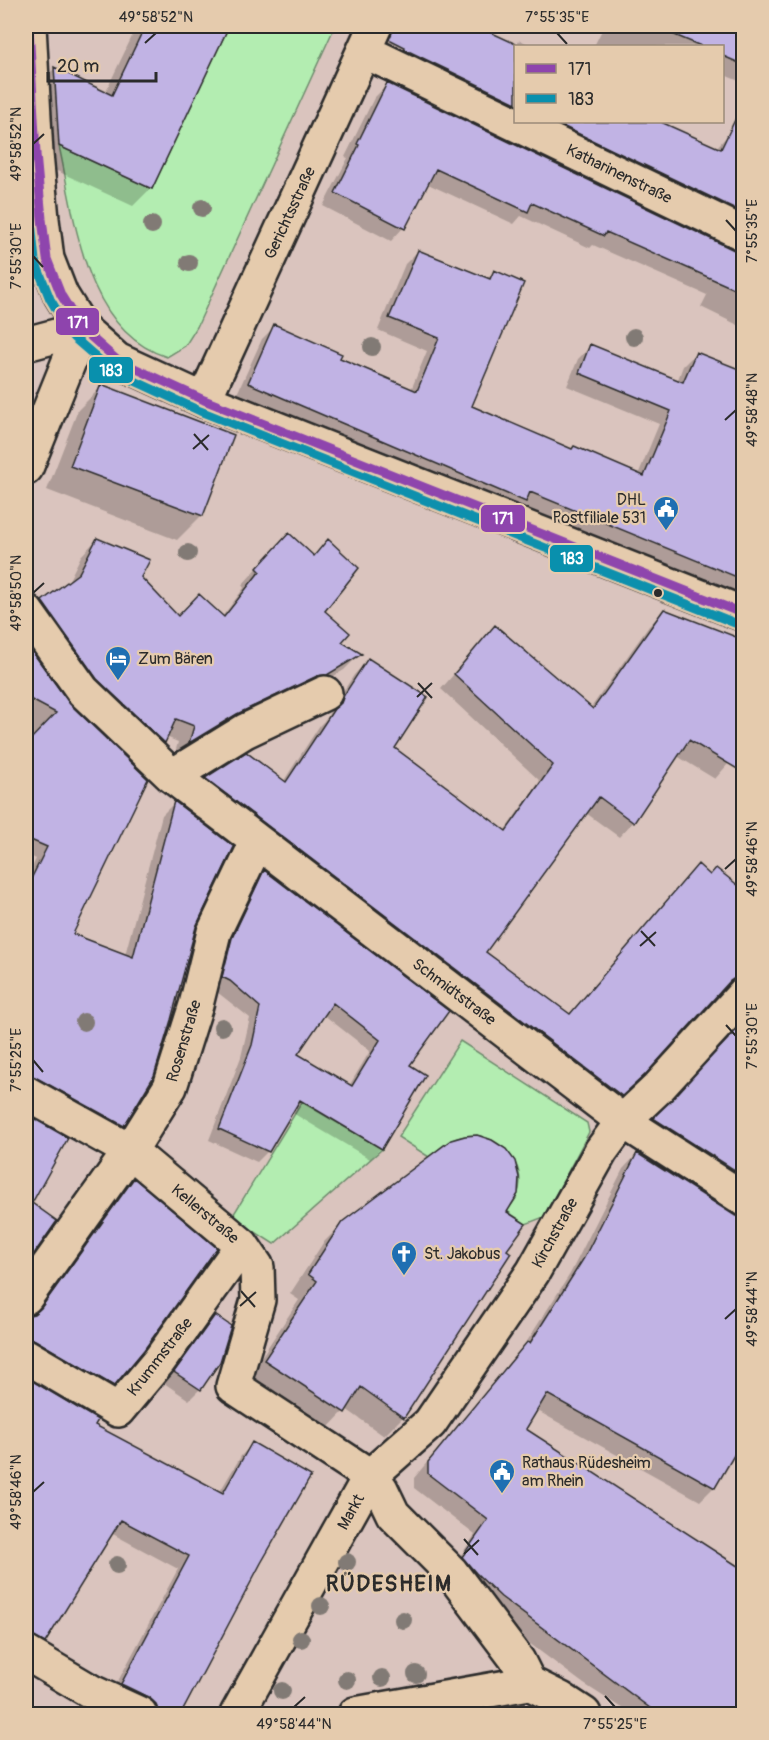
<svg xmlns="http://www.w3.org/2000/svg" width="769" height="1740" viewBox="0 0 769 1740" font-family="Pangolin,sans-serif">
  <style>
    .green { fill: #b3edb1; stroke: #6f8c6e; stroke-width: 1.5 }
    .shadow { fill: #0003; fill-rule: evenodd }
    .building { fill: #c1b3e4; stroke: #2b2b2b; stroke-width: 1.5; fill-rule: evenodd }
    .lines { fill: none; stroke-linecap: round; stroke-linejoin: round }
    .minor-casing { stroke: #2b2b2b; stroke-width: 38 }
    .major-casing { stroke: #2b2b2b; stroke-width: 38 }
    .minor { stroke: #e5cbad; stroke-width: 33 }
    .major { stroke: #e5cbad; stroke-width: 33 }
    .bus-1-casing { stroke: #e5cbad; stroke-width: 14 }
    .bus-2-casing { stroke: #e5cbad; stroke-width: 14 }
    .bus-1 { stroke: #8e44ad; stroke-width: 9 }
    .bus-2 { stroke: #0990ad; stroke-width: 9 }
    .tree { fill: #817a74 }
    .ticks { fill: none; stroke: #2b2b2b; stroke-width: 2 }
    .bus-dot { fill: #2b2b2b; stroke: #e5cbad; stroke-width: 2 }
    .labels { text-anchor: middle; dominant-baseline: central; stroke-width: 4.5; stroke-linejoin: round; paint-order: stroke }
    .street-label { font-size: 16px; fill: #2b2b2b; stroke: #e5cbad }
    .poi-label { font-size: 16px; fill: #2b2b2b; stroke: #e5cbad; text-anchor: start }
    .district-label { font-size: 22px; font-weight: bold; letter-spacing: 1.5px; fill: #2b2b2b; stroke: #e5cbad }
    .line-badge { stroke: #e5cbad; stroke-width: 2 }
    .badge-label { font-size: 16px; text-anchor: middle; font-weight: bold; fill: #fff }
    .neatline { fill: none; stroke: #2b2b2b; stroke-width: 2 }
    .ticks-label { font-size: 15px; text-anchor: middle; fill: #2b2b2b }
  </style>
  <rect width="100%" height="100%" fill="#dac4be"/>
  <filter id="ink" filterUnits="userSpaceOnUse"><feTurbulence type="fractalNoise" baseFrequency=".0167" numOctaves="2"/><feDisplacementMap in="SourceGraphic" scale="12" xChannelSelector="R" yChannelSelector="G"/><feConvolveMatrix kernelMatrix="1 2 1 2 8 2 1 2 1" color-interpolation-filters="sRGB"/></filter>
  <g filter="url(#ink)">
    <path class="green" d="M 229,26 L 335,26 L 197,327 L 185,346 L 167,357 C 84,331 75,218 59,146 L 152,189 Z
      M 460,1041 L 587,1123 L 589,1132 L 544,1217 L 526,1224 L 507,1211 C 510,1206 515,1201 517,1196 C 530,1164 496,1130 465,1136 C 451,1138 440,1148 429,1157 L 398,1137 Z
      M 302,1102 L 382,1149 L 274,1244 L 232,1217 Z"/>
    <path class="shadow" d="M 137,26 L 227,26 L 151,188 L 133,206 L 42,164 L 36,87 L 54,69 L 105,93 Z
      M 392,26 L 473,26 L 516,45 L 520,40 L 532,46 L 516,46 L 516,122 L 658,122 L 716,148 L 730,133 L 744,140 L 744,233 L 739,230 L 392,62 L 393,60 L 379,53 Z
      M 604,26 L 744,26 L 744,83 L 722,74 L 722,46 L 594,46 Z
      M 387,85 L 735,252 L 744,254 L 744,328 L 701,307 L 707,295 L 593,245 L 590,248 L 521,216 L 514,224 L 428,184 L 403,228 L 391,241 L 323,206 L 348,158 L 345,157 L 374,98 Z
      M 418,251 L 486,279 L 494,272 L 470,407 L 572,450 L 638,475 L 659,424 L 567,386 L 578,359 L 591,346 L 677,382 L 683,366 L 696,353 L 744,516 L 744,598 L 520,505 L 512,514 L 236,396 L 262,339 L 275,326 L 338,359 L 411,390 L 427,351 L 378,330 L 405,264 Z
      M 102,386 L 232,436 L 201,516 L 177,540 L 47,490 L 78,410 Z
      M 97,539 L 139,578 L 178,618 L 222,617 L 244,588 L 242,585 L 273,551 L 313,557 L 328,541 L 323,612 L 340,642 L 359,655 L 344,670 L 310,690 L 174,757 L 178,742 L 166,737 L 148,758 L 27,618 L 43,602 L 67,584 L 81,556 Z
      M 664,611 L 735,756 L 715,779 L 677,756 L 633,822 L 619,837 L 586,813 L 483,952 L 569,1015 L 698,866 L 710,876 L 744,892 L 744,996 L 732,989 L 722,990 L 717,993 L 628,1089 L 606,1110 L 192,793 L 206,779 L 246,754 L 283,782 L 320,725 L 327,718 L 330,711 L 354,675 L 368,660 L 393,749 L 504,831 L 540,781 L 441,689 L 495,627 L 590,709 L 649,626 Z
      M 26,643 L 69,706 L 71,935 L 125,955 L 162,815 L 174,803 L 194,927 L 122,1125 L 110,1137 L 26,1090 L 26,879 L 36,859 L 26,854 Z
      M 264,872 L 408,1066 L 381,1148 L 370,1159 L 291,1112 L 268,1151 L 257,1162 L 209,1140 L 241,1057 L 250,1018 L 212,988 L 221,951 L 254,883 ZM 324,1015 L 370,1051 L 349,1086 L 296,1055 Z
      M 744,1023 L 744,1202 L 640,1133 Z
      M 26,1116 L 66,1139 L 30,1203 L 55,1221 L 26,1263 Z
      M 637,1154 L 734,1216 L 714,1487 L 700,1501 L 536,1410 L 524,1429 L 744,1571 L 744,1714 L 631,1714 L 584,1684 L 486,1611 L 449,1572 L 475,1535 L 414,1488 L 414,1478 L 524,1346 L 570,1274 L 623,1169 Z
      M 134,1180 L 113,1385 L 101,1397 L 26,1353 L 26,1317 L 34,1315 L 122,1192 Z
      M 505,1212 L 505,1251 L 403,1417 L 384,1436 L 346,1409 L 325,1431 L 246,1380 L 299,1300 L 290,1294 L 323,1243 L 343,1223 Z
      M 215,1317 L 200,1389 L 189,1400 L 164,1383 L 204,1328 Z
      M 26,1379 L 96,1421 L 92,1426 L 219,1493 L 241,1456 L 252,1444 L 259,1562 L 180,1714 L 143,1714 L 110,1696 L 178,1569 L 111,1533 L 44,1642 L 32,1654 L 26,1650 Z
      M 504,1708 L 528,1714 L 498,1714 Z"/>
    <path class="building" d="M 145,26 L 229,26 L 152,189 L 59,146 L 54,67 L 112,95 Z
      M 394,26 L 477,26 L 516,44 L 516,103 L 404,49 L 405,47 L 389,39 Z
      M 653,26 L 744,26 L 744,65 L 723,56 L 723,46 L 701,46 Z
      M 387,83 L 736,251 L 744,252 L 744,293 L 606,232 L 604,236 L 532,203 L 528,212 L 436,169 L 405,229 L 335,193 L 359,145 L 357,144 Z
      M 744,101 L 744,199 L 738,210 L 554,122 L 661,122 L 721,149 Z
      M 418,250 L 490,279 L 494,270 L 524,283 L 472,406 L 572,449 L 574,446 L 644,476 L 671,411 L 579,373 L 590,344 L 683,382 L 696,352 L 744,371 L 744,580 L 530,492 L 526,502 L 248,383 L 274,324 L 342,354 L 340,358 L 417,391 L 439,338 L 389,318 Z
      M 101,384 L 234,435 L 203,516 L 70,466 Z
      M 289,533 L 314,556 L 328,539 L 359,568 L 325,611 L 350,633 L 342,642 L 362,654 L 327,675 L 317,676 L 237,714 L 189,743 L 194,726 L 176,719 L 165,743 L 97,679 L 42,601 L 79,573 L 97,538 L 150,560 L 141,577 L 178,616 L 199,594 L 224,617 L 260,571 L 257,568 Z
      M 664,609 L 744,640 L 744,773 L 689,740 L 634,823 L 599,797 L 486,952 L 570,1014 L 698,864 L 710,875 L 716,868 L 744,890 L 744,976 L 738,976 L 730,981 L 645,1075 L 622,1096 L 205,778 L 246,752 L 286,782 L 334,709 L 341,703 L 344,695 L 368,658 L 428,697 L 395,748 L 506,831 L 553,765 L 454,674 L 495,625 L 593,709 Z
      M 26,643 L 70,704 L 148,779 L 73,934 L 133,957 L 174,801 L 234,847 L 196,927 L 171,1020 L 154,1076 L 124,1126 L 35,1077 L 26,1074 L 26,889 L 47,847 L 26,838 L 26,744 L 56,713 L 26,697 Z
      M 264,870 L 449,1011 L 410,1065 L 426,1075 L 382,1149 L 300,1100 L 269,1152 L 219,1129 L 252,1045 L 260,1007 L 230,981 L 222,977 L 232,938 ZM 333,1003 L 380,1040 L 352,1086 L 298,1054 Z
      M 744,1022 L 744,1176 L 653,1118 Z
      M 26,1114 L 68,1138 L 32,1203 L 57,1221 L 29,1261 L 26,1259 Z
      M 477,1135 L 492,1140 L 506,1149 L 515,1161 L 519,1177 L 518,1194 L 507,1212 L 526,1224 L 507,1250 L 511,1253 L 404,1418 L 361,1387 L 345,1413 L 264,1360 L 317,1281 L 308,1274 L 342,1222 L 451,1140 L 465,1136 Z
      M 637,1153 L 734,1215 L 744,1218 L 744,1438 L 715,1488 L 547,1394 L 526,1429 L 744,1570 L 744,1714 L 658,1714 L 501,1597 L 476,1573 L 462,1557 L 488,1520 L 428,1474 L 428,1462 L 527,1342 L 530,1343 L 584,1258 Z
      M 134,1178 L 217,1248 L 144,1350 L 114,1386 L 35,1340 L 26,1337 L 26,1320 L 29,1315 L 34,1314 L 41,1308 Z
      M 215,1315 L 231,1326 L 220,1362 L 201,1390 L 174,1372 Z
      M 26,1377 L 98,1420 L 95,1425 L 223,1493 L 252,1442 L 311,1476 L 261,1563 L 181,1714 L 158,1714 L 156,1704 L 148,1697 L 121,1684 L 189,1556 L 121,1520 L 45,1643 L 26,1633 Z"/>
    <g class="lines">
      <defs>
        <path id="minor" d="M 364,51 L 744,234
          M 26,344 L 82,329
          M 204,400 L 375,26
          M 26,468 L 82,329
          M 26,611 L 83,691 L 172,776 L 623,1121 L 744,1199
          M 172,776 L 245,731 L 325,693
          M 26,1093 L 130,1151 L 242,1245 L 257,1267 L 258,1300 L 233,1386 L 370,1476 L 381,1489 L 393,1514 L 451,1572 L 518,1661 L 529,1683
          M 26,1297 L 130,1151 L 170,1087 L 196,1005 L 214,932 L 257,842
          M 26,1356 L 118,1410 L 159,1361 L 242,1245
          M 26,1653 L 92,1692 L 140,1714
          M 237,1714 L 370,1476 L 430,1423 L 533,1272 L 601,1151 L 623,1121 L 658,1088 L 744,994
          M 355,1714 L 529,1683 L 561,1699 L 584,1714"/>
        <path id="major" d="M 29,26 L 36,154 L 42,219 L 47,259 L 61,295 L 82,329 L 117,360 L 204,400 L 744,614"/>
      </defs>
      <use href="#minor" class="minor-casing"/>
      <use href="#major" class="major-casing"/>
      <use href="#minor" class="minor"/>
      <use href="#major" class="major"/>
      <defs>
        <path id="bus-1" d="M 29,26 L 36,154 L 42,219 L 47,259 L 61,295 L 82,329 L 117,360 L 204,400 L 744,614"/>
        <path id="bus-2" d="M 26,171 L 35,261 L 50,299 L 73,337 L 111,370 L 200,411 L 740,625"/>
      </defs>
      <use href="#bus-1" class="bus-1-casing"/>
      <use href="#bus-2" class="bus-2-casing"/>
      <use href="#bus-1" class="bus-1"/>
      <use href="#bus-2" class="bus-2"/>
    </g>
    <g class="tree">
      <circle cx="202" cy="208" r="9"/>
      <circle cx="152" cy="225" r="9"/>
      <circle cx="189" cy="263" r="9"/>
      <circle cx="634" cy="337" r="9"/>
      <circle cx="372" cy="347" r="9"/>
      <circle cx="188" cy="553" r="9"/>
      <circle cx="84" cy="1022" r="9"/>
      <circle cx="222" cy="1027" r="9"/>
      <circle cx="347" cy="1562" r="9"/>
      <circle cx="117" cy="1565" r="9"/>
      <circle cx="321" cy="1606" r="9"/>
      <circle cx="403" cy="1620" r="9"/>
      <circle cx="301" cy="1639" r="9"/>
      <circle cx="416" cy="1674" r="9"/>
      <circle cx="382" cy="1678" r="9"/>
      <circle cx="347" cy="1680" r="9"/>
      <circle cx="282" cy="1691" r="9"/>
    </g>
  </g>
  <path class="ticks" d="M 557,33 L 567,44M 145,43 L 156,33M 33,144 L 44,134M 726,220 L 736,231M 33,256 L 43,267M 725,420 L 736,410M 194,434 L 208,450M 193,449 L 209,435M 33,593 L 44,583M 418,683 L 432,698M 417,697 L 432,683M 725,869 L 736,859M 641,931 L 655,946M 640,946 L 656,932M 726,1025 L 736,1036M 33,1060 L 43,1072M 241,1291 L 255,1307M 240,1306 L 256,1292M 725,1319 L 736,1309M 33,1492 L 44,1482M 464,1539 L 478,1555M 464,1554 L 479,1540M 605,1696 L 615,1707M 294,1707 L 305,1697"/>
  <defs>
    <symbol id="civic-pin" viewBox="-11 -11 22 30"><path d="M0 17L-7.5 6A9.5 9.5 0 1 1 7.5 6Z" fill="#1f6fb2" stroke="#e5cbad"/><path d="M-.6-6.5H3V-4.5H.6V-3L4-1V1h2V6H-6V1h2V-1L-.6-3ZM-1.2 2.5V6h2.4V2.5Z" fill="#fff"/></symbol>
    <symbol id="hotel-pin" viewBox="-11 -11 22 30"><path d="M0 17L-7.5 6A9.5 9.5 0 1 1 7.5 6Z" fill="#1f6fb2" stroke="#e5cbad"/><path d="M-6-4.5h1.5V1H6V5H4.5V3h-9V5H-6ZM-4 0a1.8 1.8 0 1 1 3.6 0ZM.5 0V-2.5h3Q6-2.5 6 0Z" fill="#fff"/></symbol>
    <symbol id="church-pin" viewBox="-11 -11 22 30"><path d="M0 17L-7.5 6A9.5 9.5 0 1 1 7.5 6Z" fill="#1f6fb2" stroke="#e5cbad"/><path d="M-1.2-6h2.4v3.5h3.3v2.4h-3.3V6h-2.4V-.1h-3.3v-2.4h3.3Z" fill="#fff"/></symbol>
  </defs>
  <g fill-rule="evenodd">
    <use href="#civic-pin" x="651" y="494" width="30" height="40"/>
    <use href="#hotel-pin" x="103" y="644" width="30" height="40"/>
    <use href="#church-pin" x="389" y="1239" width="30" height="40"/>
    <use href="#civic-pin" x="487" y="1457" width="30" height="40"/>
  </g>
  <circle class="bus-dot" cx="658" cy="593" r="5"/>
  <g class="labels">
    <g class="street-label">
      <text transform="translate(619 174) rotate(26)">Katharinenstraße</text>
      <text transform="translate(290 213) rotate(-65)">Gerichtsstraße</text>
      <text transform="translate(454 992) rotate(37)">Schmidtstraße</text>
      <text transform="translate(184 1041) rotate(-73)">Rosenstraße</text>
      <text transform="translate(205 1214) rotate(40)">Kellerstraße</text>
      <text transform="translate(555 1233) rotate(-61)">Kirchstraße</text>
      <text transform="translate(160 1357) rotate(-52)">Krummstraße</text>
      <text transform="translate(351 1512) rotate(-61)">Markt</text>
    </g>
    <g class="poi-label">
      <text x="646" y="500" text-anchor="end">DHL<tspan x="646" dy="18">Postfiliale 531</tspan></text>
      <text x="138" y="659">Zum Bären</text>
      <text x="424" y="1254">St. Jakobus</text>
      <text x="522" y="1463">Rathaus Rüdesheim<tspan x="522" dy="18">am Rhein</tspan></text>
    </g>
    <g class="district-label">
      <text x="389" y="1584">RÜDESHEIM</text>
    </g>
  </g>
  <g class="line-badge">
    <rect x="55" y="307" width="45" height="29" rx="6" fill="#8e44ad"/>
    <rect x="88" y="356" width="46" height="28" rx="6" fill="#0990ad"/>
    <rect x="480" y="504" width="46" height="29" rx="6" fill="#8e44ad"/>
    <rect x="549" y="544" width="45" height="29" rx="6" fill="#0990ad"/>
  </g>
  <g class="badge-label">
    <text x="78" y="328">171</text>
    <text x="111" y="376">183</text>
    <text x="503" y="524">171</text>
    <text x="572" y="564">183</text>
  </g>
  <rect width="769" height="1740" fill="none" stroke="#e5cbad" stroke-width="66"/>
  <rect x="514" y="45" width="210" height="78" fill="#e5cbad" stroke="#9b8b79" stroke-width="1.5"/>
  <rect x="526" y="64" width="30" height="9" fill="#8e44ad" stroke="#9b8b79" stroke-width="1.5"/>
  <text x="568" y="75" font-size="18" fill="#2b2b2b">171</text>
  <rect x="526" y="94" width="30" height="9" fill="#0990ad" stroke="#9b8b79" stroke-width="1.5"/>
  <text x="568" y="105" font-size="18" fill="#2b2b2b">183</text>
  <path d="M48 72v9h108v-9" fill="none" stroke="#2b2b2b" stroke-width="3"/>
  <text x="57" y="72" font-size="18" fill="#2b2b2b" stroke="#e5cbad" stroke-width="4.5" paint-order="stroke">20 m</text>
  <rect x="33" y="33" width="703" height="1674" class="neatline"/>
  <g class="ticks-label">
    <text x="156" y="22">49°58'52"N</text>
    <text x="557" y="22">7°55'35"E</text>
    <text transform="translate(16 144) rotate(-90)" y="5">49°58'52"N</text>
    <text transform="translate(752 231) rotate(-90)" y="5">7°55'35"E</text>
    <text transform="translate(16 256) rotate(-90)" y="5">7°55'30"E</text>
    <text transform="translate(752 410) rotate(-90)" y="5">49°58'48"N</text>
    <text transform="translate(16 593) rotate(-90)" y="5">49°58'50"N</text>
    <text transform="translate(752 859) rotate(-90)" y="5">49°58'46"N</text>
    <text transform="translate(752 1036) rotate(-90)" y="5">7°55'30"E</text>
    <text transform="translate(16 1060) rotate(-90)" y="5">7°55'25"E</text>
    <text transform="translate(752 1309) rotate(-90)" y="5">49°58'44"N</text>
    <text transform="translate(16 1492) rotate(-90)" y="5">49°58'46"N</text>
    <text x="294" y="1729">49°58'44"N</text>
    <text x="615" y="1729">7°55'25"E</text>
  </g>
</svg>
